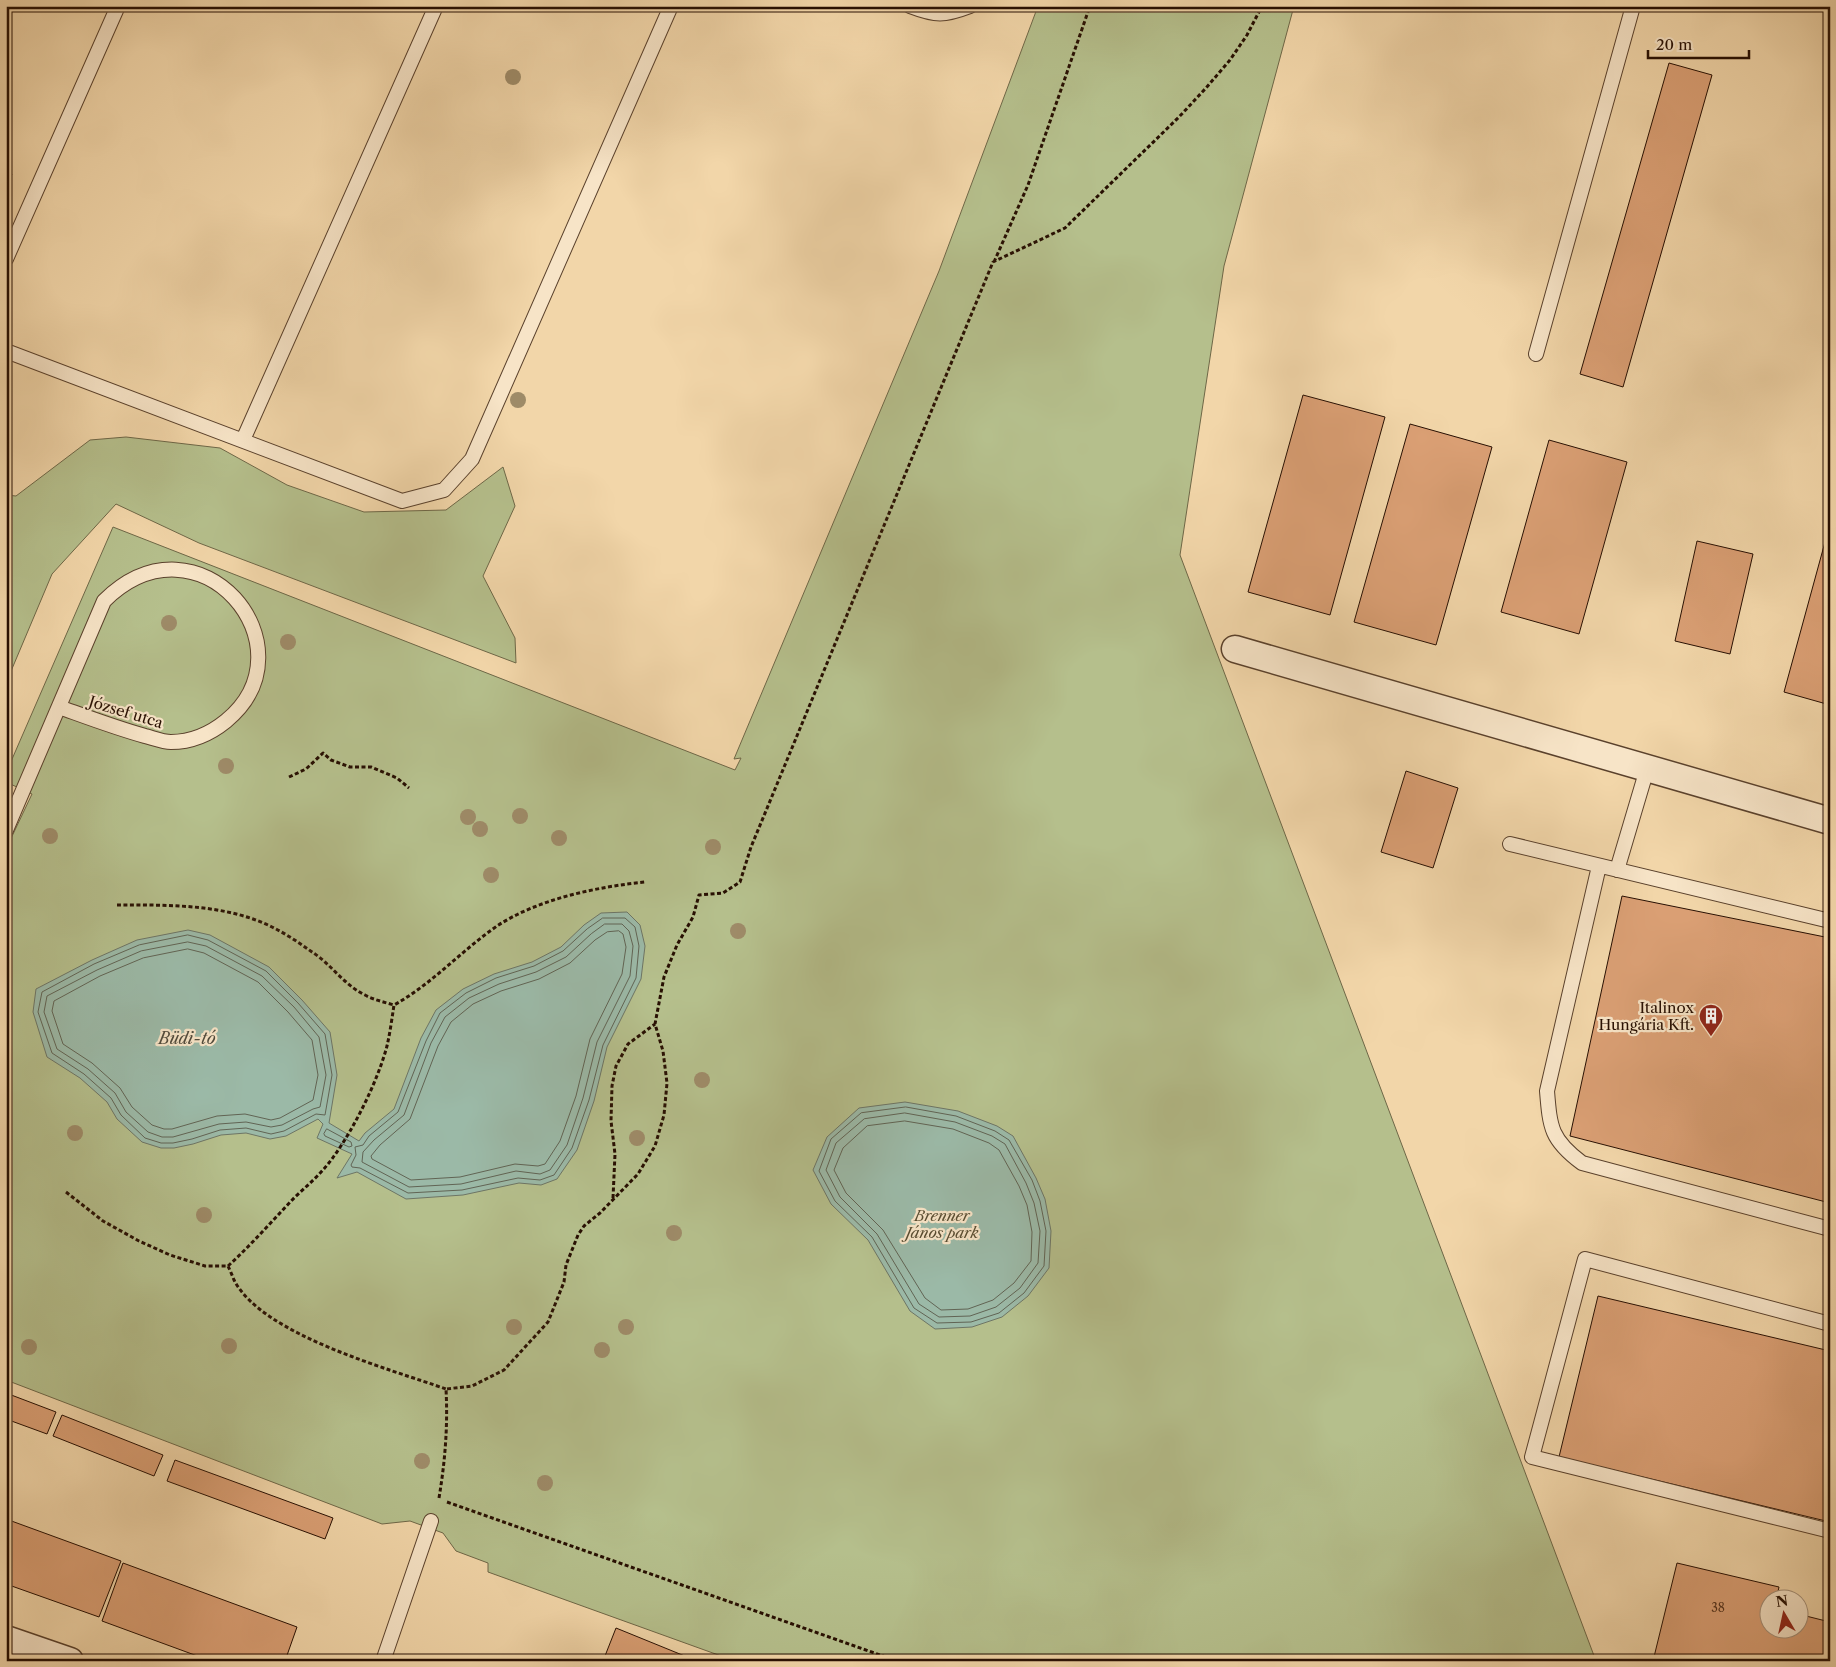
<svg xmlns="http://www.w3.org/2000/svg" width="1836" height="1667" viewBox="0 0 1836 1667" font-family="'Libre Caslon Text',serif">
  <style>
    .green { fill: #b5bf8c; stroke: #6e6747 }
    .water { fill: #9bb9a7; stroke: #6d7565 }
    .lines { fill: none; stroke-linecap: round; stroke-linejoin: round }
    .shore { stroke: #616454; stroke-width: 1 }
    .building { fill: #da9f74; stroke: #270f02 }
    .lane-casing { stroke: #5a412c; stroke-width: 16 }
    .street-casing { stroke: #5a412c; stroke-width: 29 }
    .path { stroke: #270f02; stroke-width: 3; stroke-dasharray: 4 2.5; stroke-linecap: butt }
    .lane { stroke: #f7e4c7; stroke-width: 14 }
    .street { stroke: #f7e4c7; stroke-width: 26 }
    .tree { fill: #9e8b68 }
    .labels { text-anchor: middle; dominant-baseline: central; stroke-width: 4.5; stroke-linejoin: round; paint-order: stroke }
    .number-label { font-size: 12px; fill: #54331e }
    .street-label { font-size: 15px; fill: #270f02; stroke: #f7e4c7 }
    .poi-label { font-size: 15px; fill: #270f02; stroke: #f7e4c7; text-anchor: end }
    .park-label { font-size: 15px; font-style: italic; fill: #594d32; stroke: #f7e4c7 }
    .water-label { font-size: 16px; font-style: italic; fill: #504a3c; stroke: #f7e4c7 }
  </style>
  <rect width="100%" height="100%" fill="#f2d6a9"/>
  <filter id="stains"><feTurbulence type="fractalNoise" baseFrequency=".004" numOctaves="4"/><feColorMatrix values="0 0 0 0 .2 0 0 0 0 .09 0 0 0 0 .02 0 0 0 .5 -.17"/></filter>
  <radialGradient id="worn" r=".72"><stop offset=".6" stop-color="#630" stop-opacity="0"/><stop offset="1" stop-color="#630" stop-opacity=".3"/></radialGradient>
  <path class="green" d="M 1038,6 L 1294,6 L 1224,266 L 1180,555 L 1596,1661 L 735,1661 L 488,1572 L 488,1563 L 456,1551 L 443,1533 L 410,1521 L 382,1524 L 6,1380 L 6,849 L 32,794 L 6,782 L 6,773 L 113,527 L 735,770 L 741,758 L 734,759 L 939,271 Z
    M 126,437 L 220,448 L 287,485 L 364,512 L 446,510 L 503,467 L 515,506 L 483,576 L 515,638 L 516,663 L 199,543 L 116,504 L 52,574 L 6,683 L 6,495 L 16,496 L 90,440 Z"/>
  <path class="water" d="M 627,912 L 640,925 L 645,946 L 641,979 L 607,1047 L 594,1101 L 577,1150 L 557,1179 L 541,1185 L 519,1183 L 463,1195 L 406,1199 L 357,1172 L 337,1178 L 352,1154 L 317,1138 L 323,1124 L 318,1119 L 286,1136 L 270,1139 L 246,1133 L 221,1135 L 193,1144 L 174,1148 L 161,1148 L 142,1142 L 117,1119 L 107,1102 L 80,1078 L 47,1057 L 33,1012 L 36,989 L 92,960 L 137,940 L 188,930 L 210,935 L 269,967 L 302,1000 L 330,1032 L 337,1075 L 329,1123 L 359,1141 L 365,1133 L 394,1109 L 421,1038 L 436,1010 L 463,989 L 494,974 L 532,962 L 561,947 L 584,925 L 601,913 Z
    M 905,1102 L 958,1111 L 997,1126 L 1013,1136 L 1036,1178 L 1045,1199 L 1051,1231 L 1049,1268 L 1028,1296 L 1002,1317 L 972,1327 L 935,1329 L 910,1311 L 868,1240 L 831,1204 L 813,1170 L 827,1137 L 859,1108 Z"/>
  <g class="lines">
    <path class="shore" d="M 603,918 L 625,918 L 635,927 L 639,946 L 636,978 L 603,1045 L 589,1100 L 572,1148 L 554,1175 L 540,1180 L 518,1178 L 462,1190 L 408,1193 L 360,1168 L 352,1167 L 351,1165 L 356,1155 L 355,1147 L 363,1145 L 369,1136 L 398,1112 L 426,1041 L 440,1013 L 466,993 L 496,978 L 534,966 L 563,951 L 587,929 Z
      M 605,924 L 622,924 L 629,931 L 633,946 L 630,976 L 597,1042 L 583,1098 L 567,1145 L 550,1170 L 540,1174 L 516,1171 L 461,1184 L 409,1187 L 362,1162 L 363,1152 L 374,1140 L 404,1115 L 431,1043 L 445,1017 L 469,998 L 499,984 L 536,972 L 566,957 L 591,934 Z
      M 619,931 L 623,934 L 626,947 L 622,974 L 590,1039 L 576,1096 L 560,1141 L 545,1164 L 538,1166 L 515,1164 L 460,1177 L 411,1180 L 372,1159 L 371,1156 L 380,1145 L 410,1119 L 438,1046 L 451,1022 L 473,1004 L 501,991 L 539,979 L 570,963 L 595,940 L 607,932 Z
      M 188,935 L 208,940 L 266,971 L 298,1003 L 325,1034 L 332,1075 L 325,1115 L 316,1114 L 284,1131 L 271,1134 L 246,1128 L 220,1130 L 192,1139 L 173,1143 L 161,1143 L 145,1138 L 121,1115 L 111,1098 L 84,1074 L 52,1053 L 38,1012 L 42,992 L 94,964 L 139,945 Z
      M 188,942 L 206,946 L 262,976 L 294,1007 L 319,1037 L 326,1075 L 320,1107 L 313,1109 L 282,1125 L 271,1127 L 246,1122 L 219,1124 L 173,1137 L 162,1137 L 148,1132 L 126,1112 L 115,1093 L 88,1069 L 57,1049 L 44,1012 L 47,996 L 97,970 L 141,951 Z
      M 188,949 L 204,953 L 258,982 L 288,1012 L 312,1040 L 318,1075 L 313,1100 L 280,1118 L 271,1120 L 245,1114 L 217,1116 L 172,1129 L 164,1129 L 152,1125 L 132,1107 L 120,1088 L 92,1063 L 63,1044 L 52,1011 L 54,1001 L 100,976 L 143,958 Z
      M 906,1107 L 956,1116 L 995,1131 L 1009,1140 L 1032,1180 L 1040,1201 L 1046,1231 L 1044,1266 L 1024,1293 L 999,1313 L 971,1322 L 937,1323 L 914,1308 L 872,1237 L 835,1201 L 819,1171 L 831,1139 L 861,1113 Z
      M 905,1113 L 955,1122 L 992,1136 L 1005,1144 L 1026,1183 L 1034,1203 L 1040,1231 L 1038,1263 L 1020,1288 L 996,1307 L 970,1316 L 939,1317 L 919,1304 L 877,1234 L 840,1197 L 826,1170 L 836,1143 L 864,1119 Z
      M 905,1121 L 953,1129 L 989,1143 L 999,1150 L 1019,1186 L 1027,1205 L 1032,1232 L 1031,1261 L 1014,1283 L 993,1300 L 968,1309 L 941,1310 L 925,1298 L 883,1230 L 846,1193 L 834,1170 L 843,1148 L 867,1126 Z
      M 327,1129 L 351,1142 L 352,1146 L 349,1147 L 325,1136 L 324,1134 Z"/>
  </g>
  <path class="building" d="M 1669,63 L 1712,75 L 1623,387 L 1580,374 Z
    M 6,171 L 12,174 L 6,187 Z
    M 1303,395 L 1385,417 L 1330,615 L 1248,592 Z
    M 1410,424 L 1492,447 L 1436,645 L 1354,622 Z
    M 1549,440 L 1627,462 L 1579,634 L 1501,612 Z
    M 1697,541 L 1753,554 L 1730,654 L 1675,641 Z
    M 1825,542 L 1830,543 L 1830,705 L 1784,692 Z
    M 1406,771 L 1458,788 L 1433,868 L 1381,852 Z
    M 1622,896 L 1830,938 L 1830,1203 L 1570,1136 Z
    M 1598,1296 L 1830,1351 L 1830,1522 L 1559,1457 Z
    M 6,1393 L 56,1412 L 47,1434 L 6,1419 Z
    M 62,1415 L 163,1455 L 154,1476 L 53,1436 Z
    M 175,1460 L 333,1518 L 325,1539 L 167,1481 Z
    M 6,1519 L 121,1561 L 99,1617 L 6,1584 Z
    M 123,1563 L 297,1627 L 285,1661 L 211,1661 L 102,1621 Z
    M 1677,1563 L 1779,1587 L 1776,1600 L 1768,1600 L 1768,1630 L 1798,1630 L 1798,1614 L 1830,1622 L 1830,1661 L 1653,1661 Z
    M 616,1628 L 697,1661 L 603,1661 Z"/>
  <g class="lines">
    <defs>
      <path id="lane" d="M 910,6 C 936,16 944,16 970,6
        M 6,259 L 118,6
        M 6,351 L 402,501 L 444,490 L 472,459 L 671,6
        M 1536,354 L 1633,6
        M 243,440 L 436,6
        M 6,830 L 104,601 C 199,507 316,647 226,721 C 210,734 192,742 171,742 C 163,742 153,738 145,736 C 116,728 87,717 59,707
        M 1510,844 L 1830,921
        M 1599,866 L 1547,1091 C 1550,1128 1551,1140 1582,1163 L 1830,1229
        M 1617,870 L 1647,769
        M 1830,1324 L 1585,1259 L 1532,1457 L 1830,1531
        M 383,1661 L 431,1521"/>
      <path id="street" d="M 1235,649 L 1830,821
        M 6,1639 L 70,1661"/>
    </defs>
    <use href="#lane" class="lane-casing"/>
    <use href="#street" class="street-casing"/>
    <path class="path" d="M 994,262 L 1028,185 L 1090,6
      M 289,777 L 306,769 L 323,753 L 331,760 L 350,767 L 371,767 L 397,778 L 409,788
      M 117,905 C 162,905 210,904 253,919 C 274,926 294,939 312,952 C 331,964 344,985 365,995 C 374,1000 384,1002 394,1005
      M 6,1047 L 11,1044
      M 66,1192 L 103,1221 L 139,1241 L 170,1255 L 205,1266 L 228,1266 C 230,1270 232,1275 234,1280 C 262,1335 390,1369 446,1389
      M 613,1198 L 615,1154 L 611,1121 L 612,1086 L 616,1066 L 628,1044 L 655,1024
      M 228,1266 C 252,1244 273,1220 295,1197 C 309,1184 323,1172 334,1156 C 355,1127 378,1080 387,1046 C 390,1033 392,1018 394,1005 C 432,984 461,951 497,926 C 538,899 596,887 645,882
      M 439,1498 C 445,1462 448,1426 446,1389 L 472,1386 L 504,1370 L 548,1322 L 564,1282 L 566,1265 L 578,1235 L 584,1226 L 600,1213 L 638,1174 L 655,1146 L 664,1115 L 667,1083 L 663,1051 L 655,1024 L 664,977 L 677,945 L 693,917 L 699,895 L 723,893 L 740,882 L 751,847 L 993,262 L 1065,228 L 1179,117 L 1206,88 L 1230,60 L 1247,35 L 1262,6
      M 447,1502 L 897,1661"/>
    <use href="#lane" class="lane"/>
    <use href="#street" class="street"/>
  </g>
  <g class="tree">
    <circle cx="513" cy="77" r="8"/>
    <circle cx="518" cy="400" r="8"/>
    <circle cx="169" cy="623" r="8"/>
    <circle cx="288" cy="642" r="8"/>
    <circle cx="226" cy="766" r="8"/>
    <circle cx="520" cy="816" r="8"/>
    <circle cx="468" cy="817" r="8"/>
    <circle cx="480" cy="829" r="8"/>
    <circle cx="50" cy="836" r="8"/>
    <circle cx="559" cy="838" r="8"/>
    <circle cx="713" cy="847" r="8"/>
    <circle cx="491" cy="875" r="8"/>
    <circle cx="738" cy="931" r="8"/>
    <circle cx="702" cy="1080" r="8"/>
    <circle cx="75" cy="1133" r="8"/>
    <circle cx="637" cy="1138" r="8"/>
    <circle cx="204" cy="1215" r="8"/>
    <circle cx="674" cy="1233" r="8"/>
    <circle cx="514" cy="1327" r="8"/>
    <circle cx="626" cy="1327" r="8"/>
    <circle cx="229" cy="1346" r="8"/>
    <circle cx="29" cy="1347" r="8"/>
    <circle cx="602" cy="1350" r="8"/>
    <circle cx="422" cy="1461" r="8"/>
    <circle cx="545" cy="1483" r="8"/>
  </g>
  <defs>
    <symbol id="building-pin" viewBox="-11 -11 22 30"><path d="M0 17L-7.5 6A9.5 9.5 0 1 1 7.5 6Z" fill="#8f2418" stroke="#f7e4c7"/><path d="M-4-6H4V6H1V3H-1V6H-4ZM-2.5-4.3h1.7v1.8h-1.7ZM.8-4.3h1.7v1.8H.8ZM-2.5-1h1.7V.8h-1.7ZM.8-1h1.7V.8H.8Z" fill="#fff"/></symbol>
  </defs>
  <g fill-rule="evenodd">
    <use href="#building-pin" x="1697" y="1002" width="28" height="38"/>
  </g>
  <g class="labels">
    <g class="number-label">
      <text x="1718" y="1607">38</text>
    </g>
    <g class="street-label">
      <text transform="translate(126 712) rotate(17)">József utca</text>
    </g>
    <g class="poi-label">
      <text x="1694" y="1007">Italinox<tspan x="1694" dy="17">Hungária Kft.</tspan></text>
    </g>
    <g class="park-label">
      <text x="942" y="1215">Brenner<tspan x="942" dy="17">János park</tspan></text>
    </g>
    <g class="water-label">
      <text x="187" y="1038">Büdi-tó</text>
    </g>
  </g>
  <rect width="1836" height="1667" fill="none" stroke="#f2d6a9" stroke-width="25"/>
  <rect x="8" y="8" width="1821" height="1652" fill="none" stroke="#270f02" stroke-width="2.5"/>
  <rect x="12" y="12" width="1811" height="1642" fill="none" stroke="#270f02"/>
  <g transform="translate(1784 1614) rotate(351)"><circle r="24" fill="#f7e4c7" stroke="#a48f78"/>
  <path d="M0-4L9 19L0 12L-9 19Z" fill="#8f2418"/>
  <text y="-8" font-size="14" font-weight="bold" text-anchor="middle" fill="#270f02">N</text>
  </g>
  <path d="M1648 50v8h101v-8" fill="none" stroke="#270f02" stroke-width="2.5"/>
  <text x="1656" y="50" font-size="15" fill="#270f02" stroke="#f7e4c7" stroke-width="4" paint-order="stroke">20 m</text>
  <rect width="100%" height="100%" filter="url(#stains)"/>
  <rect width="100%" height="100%" fill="url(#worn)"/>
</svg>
